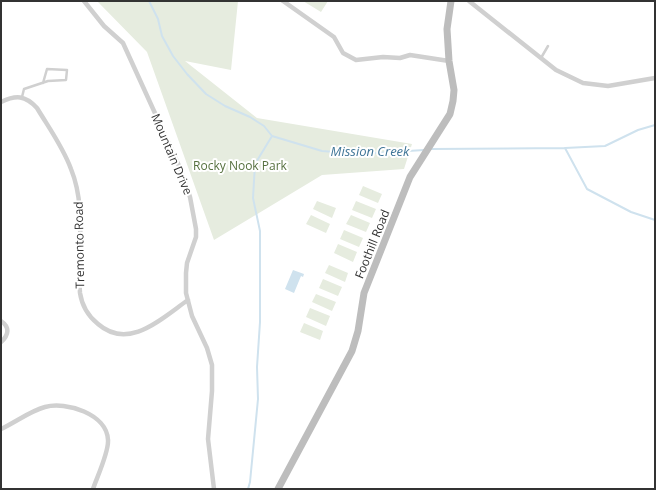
<svg xmlns="http://www.w3.org/2000/svg" width="656" height="490" viewBox="0 0 656 490" font-family="'Open Sans',sans-serif">
  <style>
    .green { fill: #e6ecdf }
    .water { fill: #cfe2ee }
    .lines { fill: none; stroke-linecap: round; stroke-linejoin: round }
    .stream { stroke: #cfe2ee; stroke-width: 2 }
    .lane { stroke: #d0d0d0; stroke-width: 2.5 }
    .street { stroke: #d0d0d0; stroke-width: 4.5 }
    .secondary { stroke: #bdbdbd; stroke-width: 7 }
    .labels { text-anchor: middle; dominant-baseline: central; stroke-width: 4; stroke-linejoin: round; paint-order: stroke }
    .street-label { font-size: 12px; fill: #333; stroke: #fff }
    .park-label { font-size: 12px; fill: #56703f; stroke: #fff }
    .water-label { font-size: 13px; font-style: italic; fill: #3f7597; stroke: #fff }
  </style>
  <rect width="100%" height="100%" fill="#fff"/>
  <path class="green" d="M 97,1 L 238,1 L 231,70 L 185,61 L 257,118 L 412,144 L 404,169 L 322,175 L 214,240 L 147,52 Z
    M 303,1 L 328,1 L 321,12 Z
    M 363,186 L 382,194 L 378,203 L 359,195 Z
    M 317,201 L 336,208 L 332,218 L 313,209 Z
    M 356,201 L 376,209 L 372,218 L 352,210 Z
    M 311,215 L 330,224 L 326,233 L 306,224 Z
    M 351,215 L 370,223 L 366,232 L 346,224 Z
    M 344,230 L 363,238 L 359,247 L 340,239 Z
    M 338,244 L 357,252 L 353,262 L 334,253 Z
    M 329,265 L 348,273 L 345,282 L 325,273 Z
    M 323,279 L 342,287 L 338,296 L 319,288 Z
    M 316,294 L 336,302 L 332,311 L 312,302 Z
    M 310,308 L 330,316 L 326,326 L 306,317 Z
    M 304,323 L 323,331 L 320,340 L 300,332 Z"/>
  <path class="water" d="M 293,270 L 304,274 L 303,277 L 301,276 L 294,293 L 285,289 Z"/>
  <g class="lines">
    <path class="stream" d="M 149,1 L 158,19 L 162,36 L 173,56 L 187,74 L 206,94 L 225,106 L 250,117 L 264,126 L 272,136 L 322,151 L 360,154 L 424,150
      M 565,148 L 587,189 L 631,212 L 655,220
      M 431,149 L 565,148 L 605,146 L 638,130 L 655,125
      M 248,489 L 250,482 L 258,399 L 257,367 L 260,322 L 260,231 L 253,198 L 255,164 L 272,136"/>
    <path class="lane" d="M 541,58 L 548,46
      M 22,97 L 24,89 L 48,81 L 66,80 L 67,70 L 47,69 L 43,83"/>
    <path class="street" d="M 84,1 L 104,26 L 123,43 L 180,168 L 190,197 L 196,229 L 196,237 L 187,263 L 186,273 L 186,293 L 192,316 L 207,348 L 212,365 L 212,391 L 208,439 L 214,489
      M 283,1 L 334,37 L 343,53 L 356,60 L 383,57 L 400,58 L 410,55 L 449,61
      M 469,1 L 556,70 L 583,83 L 608,86 L 655,78
      M 1,102 C 16,95 25,95 37,108 C 49,128 63,147 71,169 C 87,208 77,252 80,293 C 82,306 88,316 98,324 C 129,351 162,318 188,300
      M 1,321 C 10,327 9,335 1,342
      M 1,429 C 16,422 30,411 45,407 C 66,401 107,414 108,440 C 109,452 97,477 93,489"/>
    <path class="secondary" d="M 278,489 L 352,351 L 358,331 L 364,293 L 410,177 L 450,114 L 453,101 L 454,90 L 449,61 L 447,29 L 451,1"/>
  </g>
  <g class="labels">
    <g class="street-label">
      <text transform="translate(172 154) rotate(67)">Mountain Drive</text>
      <text transform="translate(372 244) rotate(-68)">Foothill Road</text>
      <text transform="translate(79 245) rotate(-91)">Tremonto Road</text>
    </g>
    <g class="park-label">
      <text x="240" y="165">Rocky Nook Park</text>
    </g>
    <g class="water-label">
      <text x="370" y="151">Mission Creek</text>
    </g>
  </g>
  <rect width="656" height="490" fill="none" stroke="#333333" stroke-width="4"/>
</svg>
